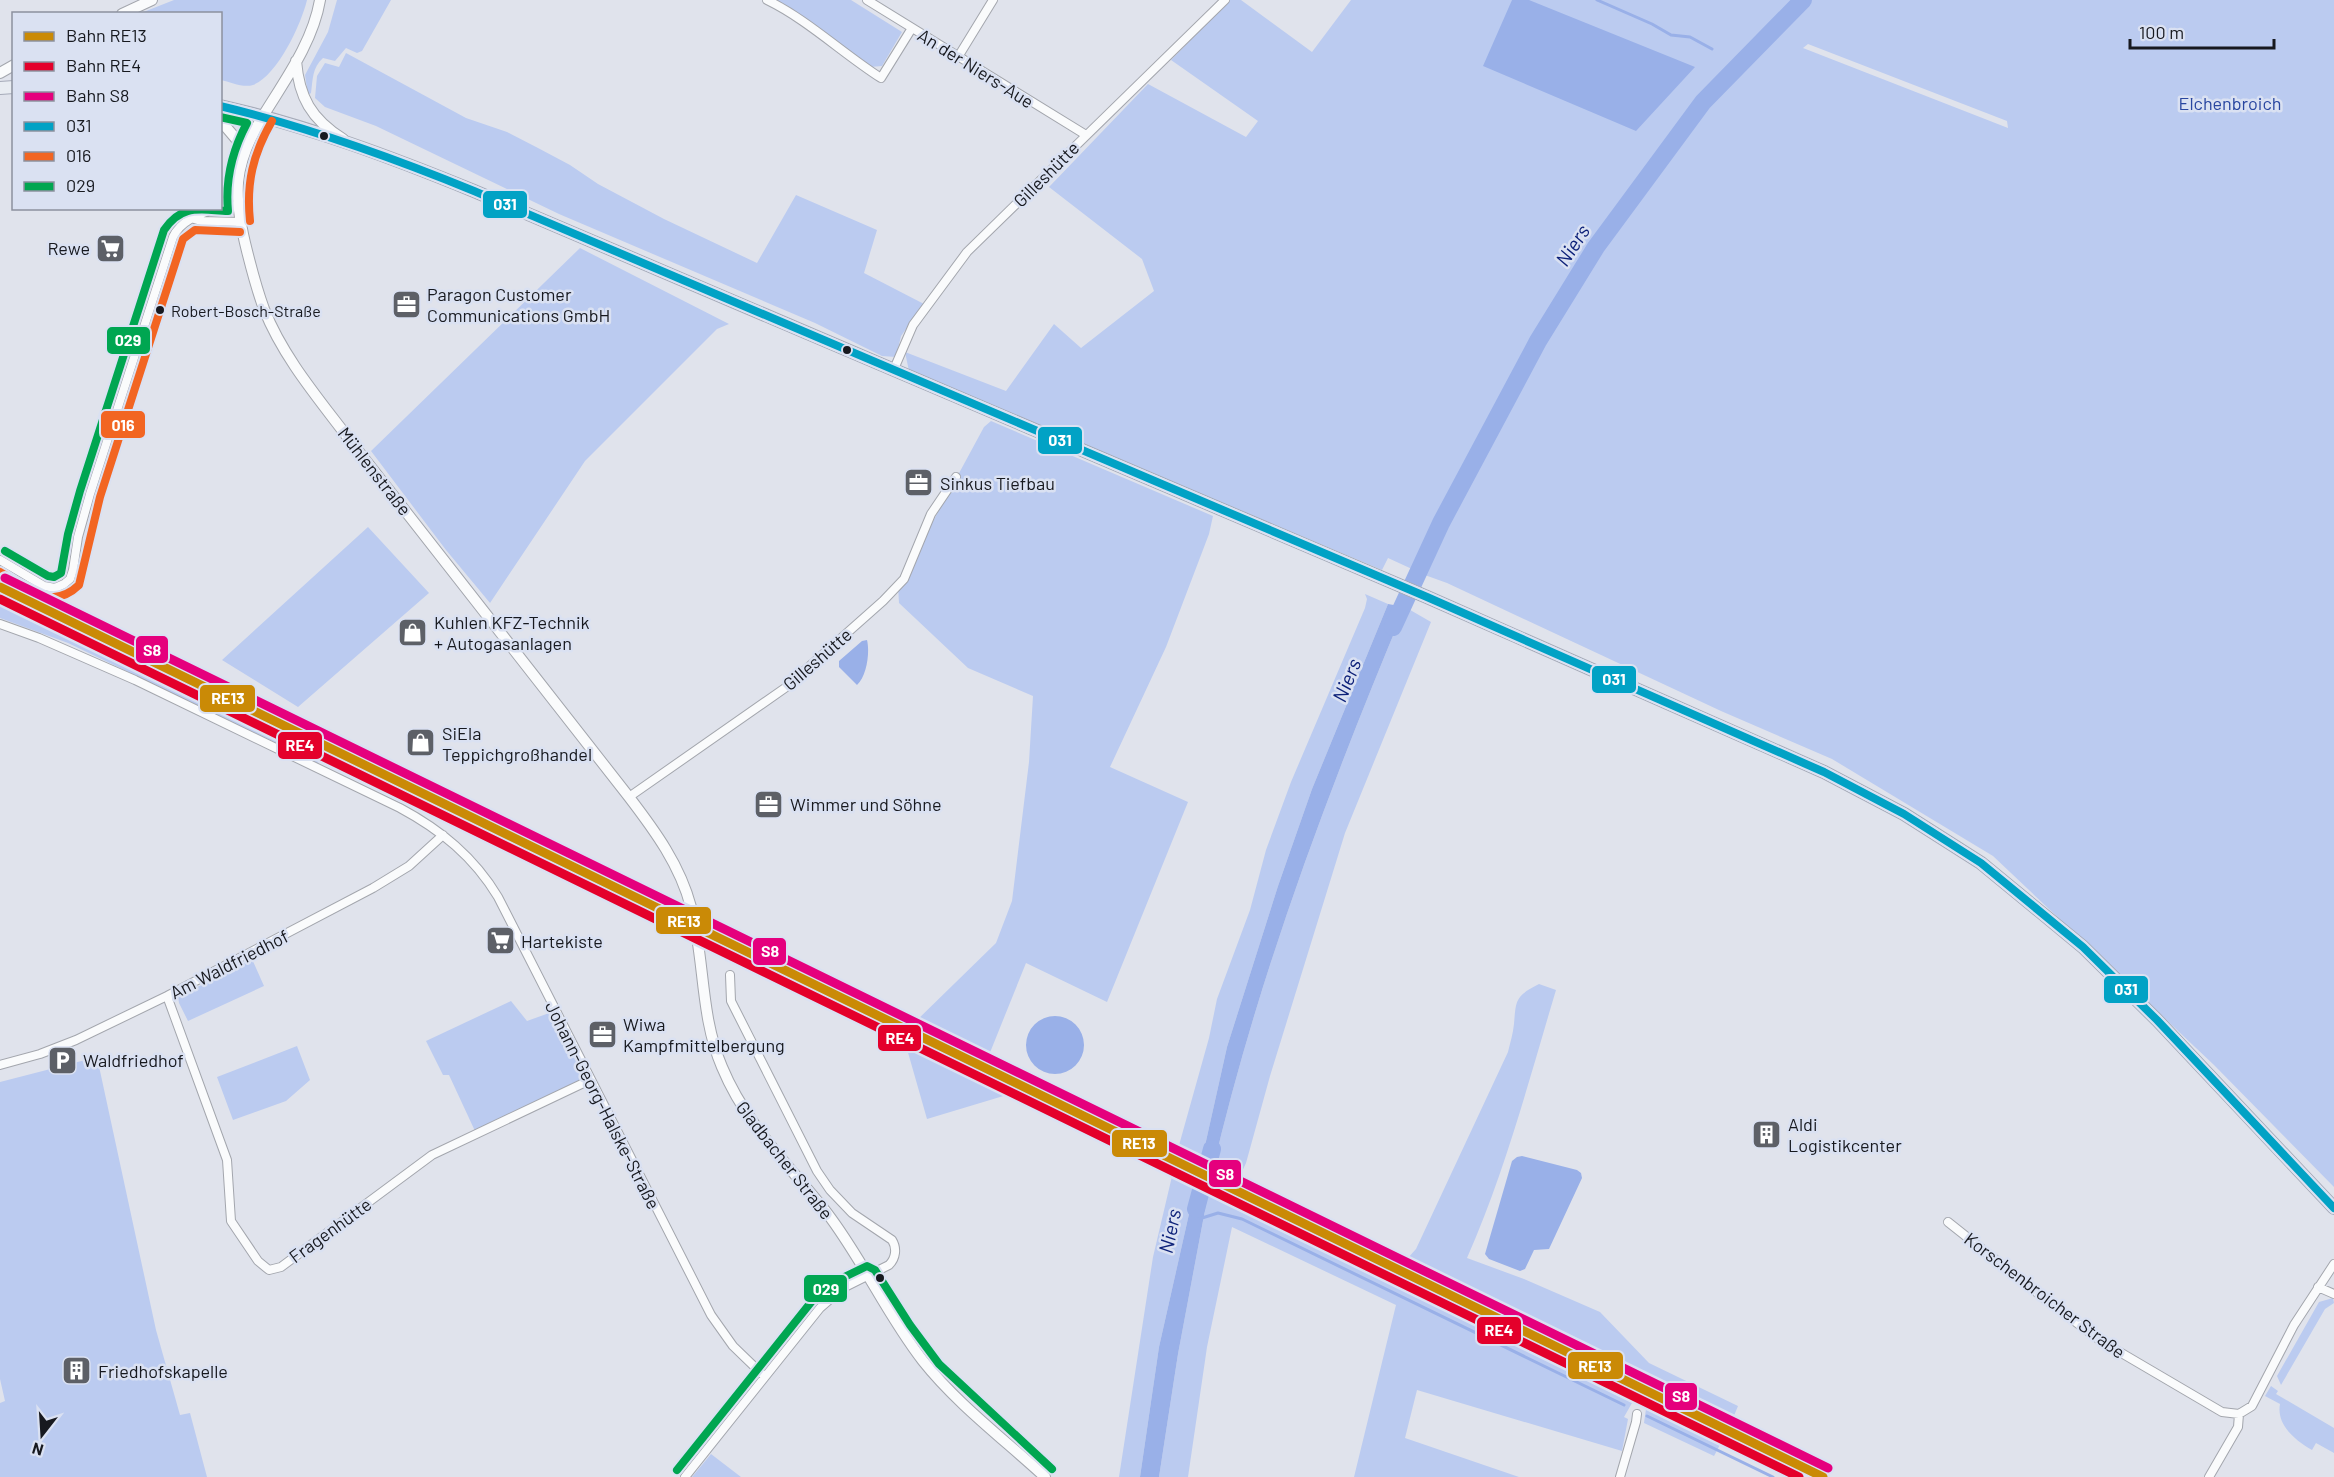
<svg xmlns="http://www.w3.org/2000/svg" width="2334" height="1477" viewBox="0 0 2334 1477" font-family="Barlow,sans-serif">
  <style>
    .green { fill: #bbcbf0; fill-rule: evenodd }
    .water { fill: #99b0e8 }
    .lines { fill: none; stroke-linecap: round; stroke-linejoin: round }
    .stream { stroke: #99b0e8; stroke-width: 3 }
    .river { stroke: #99b0e8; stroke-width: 18 }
    .minor-casing { stroke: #a3a6ad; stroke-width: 10 }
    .tertiary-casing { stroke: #a3a6ad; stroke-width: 12 }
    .secondary-casing { stroke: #a3a6ad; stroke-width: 12 }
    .primary-casing { stroke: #a6abb9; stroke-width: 14 }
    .minor { stroke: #fafbfc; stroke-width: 8 }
    .tertiary { stroke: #fafbfc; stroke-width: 10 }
    .secondary { stroke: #fafbfc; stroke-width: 10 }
    .primary { stroke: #e8ecf2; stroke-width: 12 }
    .bus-1-casing { stroke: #dae1f2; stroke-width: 12 }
    .bus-2-casing { stroke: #dae1f2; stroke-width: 12 }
    .bus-3-casing { stroke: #dae1f2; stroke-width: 12 }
    .bus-1 { stroke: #01a2c5; stroke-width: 8 }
    .bus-2 { stroke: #f26522; stroke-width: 8 }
    .bus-3 { stroke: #00a651; stroke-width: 8 }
    .rail-1-casing { stroke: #dae1f2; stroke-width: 14 }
    .rail-2-casing { stroke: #dae1f2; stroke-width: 14 }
    .rail-3-casing { stroke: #dae1f2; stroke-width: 14 }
    .rail-1 { stroke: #ca8a06; stroke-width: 9 }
    .rail-2 { stroke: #e4002b; stroke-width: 9 }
    .rail-3 { stroke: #e5007d; stroke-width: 9 }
    .bus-dot { fill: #17191f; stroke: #dae1f2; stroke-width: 2 }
    .labels { text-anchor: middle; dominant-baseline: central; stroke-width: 5; stroke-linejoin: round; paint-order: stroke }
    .bus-label { font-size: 16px; fill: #17191f; stroke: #dae1f2; text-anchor: start }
    .street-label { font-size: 18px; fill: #17191f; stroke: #dae1f2 }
    .park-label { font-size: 18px; fill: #2946a0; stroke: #dae1f2 }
    .poi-label { font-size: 18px; fill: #17191f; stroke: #dae1f2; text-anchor: start }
    .water-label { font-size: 20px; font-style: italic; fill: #0d2179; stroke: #dae1f2 }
    .line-badge { stroke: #dae1f2; stroke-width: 2 }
    .badge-label { font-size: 16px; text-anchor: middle; font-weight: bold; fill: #fff }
  </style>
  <rect width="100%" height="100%" fill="#e0e3ec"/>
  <path class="green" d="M 174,0 L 307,0 C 301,25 277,76 253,85 C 243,88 230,82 221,80 L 220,14 L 141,13 Z
    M 337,0 L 391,0 L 362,51 L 357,53 L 346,48 L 335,61 L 323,58 C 312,68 313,79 311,93 L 308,95 L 305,75 L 328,32 Z
    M 773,0 L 851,0 L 902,32 L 882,66 L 870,67 Z
    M 1230,0 L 1241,0 L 1312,52 L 1351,0 L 1792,0 L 1697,103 L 1629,191 L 1569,277 L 1515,368 L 1412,569 L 1388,558 L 1382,570 L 909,371 L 905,352 L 1006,391 L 1054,324 L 1081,348 L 1154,291 L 1142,259 L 1049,187 L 1148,84 L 1246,137 L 1258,121 L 1171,60 Z
    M 1810,0 L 2334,0 L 2334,1187 L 2214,1065 L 1993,856 L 1832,759 L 1721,711 L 1447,583 L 1422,574 C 1471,476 1518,376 1577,284 C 1615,224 1660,164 1707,109 C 1739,71 1775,36 1810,0 ZM 1808,44 L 2007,121 L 2008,128 L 1803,48 Z
    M 346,53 L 466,118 L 507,132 L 538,148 L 570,165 L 598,184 L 664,219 L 757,263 L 796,195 L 877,230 L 864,273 L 924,304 L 901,336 L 896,357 L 882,356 L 815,323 L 559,214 L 376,126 L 325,107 L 315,98 L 317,76 L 325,63 L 339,67 Z
    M 580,248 L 729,324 L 717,329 L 585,461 L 490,603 L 446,550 L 371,451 Z
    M 991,421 L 1213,516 L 1209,534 L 1166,647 L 1110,767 L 1188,802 L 1107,1002 L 1026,963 L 987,1060 L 912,1025 L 996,943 L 1012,901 L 1029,762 L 1033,696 L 968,668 L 899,603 L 898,586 L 984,427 Z
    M 368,527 L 429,593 L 298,707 L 222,660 Z
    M 1365,594 L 1388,604 L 1312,789 L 1278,886 L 1227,1047 L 1200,1168 L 1176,1156 L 1209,1038 L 1217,999 L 1250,910 L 1266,850 L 1291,782 L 1365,608 L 1367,599 Z
    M 0,599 L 322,756 L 318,763 L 68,643 L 0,618 Z
    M 1405,607 L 1431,622 L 1345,833 L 1270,1076 L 1246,1163 L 1239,1178 L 1396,1257 L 1407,1259 L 1416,1249 L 1508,1052 C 1510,1043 1513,1034 1514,1024 C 1516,1000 1515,996 1539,984 L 1556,990 C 1529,1080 1505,1172 1467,1258 L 1524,1279 L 1600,1312 L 1649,1363 L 1738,1406 L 1731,1423 L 1212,1173 C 1257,979 1328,791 1405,607 Z
    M 252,959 L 264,986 L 188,1021 L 179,1003 L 178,997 Z
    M 511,1001 L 527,1021 L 552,1012 L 582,1072 L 581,1081 L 475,1131 L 449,1075 L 443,1075 L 426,1041 Z
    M 905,1042 L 1010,1094 L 927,1119 Z
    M 297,1046 L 310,1080 L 286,1101 L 233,1120 L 217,1077 Z
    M 97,1057 L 156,1330 L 180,1415 L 190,1413 L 207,1477 L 0,1477 L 0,1403 L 5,1401 L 0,1379 L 0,1082 Z
    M 1173,1172 L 1196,1183 L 1159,1347 L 1140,1477 L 1119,1477 L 1153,1257 Z
    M 1209,1189 L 1722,1441 L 1714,1456 L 1644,1423 L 1646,1409 L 1638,1404 L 1632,1403 L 1624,1417 L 1628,1419 L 1622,1451 L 1417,1390 L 1405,1438 L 1519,1477 L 1354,1477 L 1396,1305 L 1232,1227 L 1207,1347 L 1188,1477 L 1159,1477 L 1178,1354 Z
    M 2333,1298 L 2334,1303 L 2325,1309 L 2281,1385 L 2277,1376 L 2319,1302 Z
    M 2271,1386 L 2278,1391 L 2276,1394 L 2334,1428 L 2334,1453 L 2316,1443 L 2312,1450 C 2296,1441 2276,1425 2280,1404 L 2265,1396 Z
    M 711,1454 L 741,1477 L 692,1477 Z"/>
  <path class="water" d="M 1512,0 L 1529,0 L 1695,67 L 1636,131 L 1483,66 Z
    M 1388,604 L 1405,607 C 1328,791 1257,979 1212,1173 L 1200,1168 L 1227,1047 L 1278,886 L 1312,789 Z
    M 867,640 C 870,652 867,676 857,685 L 839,667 L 839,661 L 862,641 Z
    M1026 1045a29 29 0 1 1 58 0a29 29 0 1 1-58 0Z
    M 1522,1156 L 1577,1170 L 1581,1173 L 1582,1178 L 1549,1249 L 1534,1250 L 1525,1269 L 1520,1271 L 1489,1259 L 1485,1254 L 1512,1161 L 1517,1157 Z
    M 1196,1183 L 1209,1189 L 1178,1354 L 1159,1477 L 1140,1477 L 1159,1347 Z"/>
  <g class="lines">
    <path class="stream" d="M 1597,0 L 1652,24 L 1671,35 L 1690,37 L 1712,49
      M 1731,66 L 1734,68
      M 1202,1218 L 1218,1213 L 1242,1219 L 1624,1405
      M 1647,1416 L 1773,1477"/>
    <path class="river" d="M 1393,627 L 1441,523 L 1538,341 L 1596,247 L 1703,102 L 1803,0
      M 1196,1209 L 1212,1149"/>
    <defs>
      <path id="minor" d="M 767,0 C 808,20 842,53 881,78 L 912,28
        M 867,0 L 1086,135
        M 958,57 L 993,0
        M 220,208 L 237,205
        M 194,219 L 201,221 L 240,222
        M 894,369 L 913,325 L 967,252 L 1225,0
        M 0,560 L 44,586 L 55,588 L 64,584 L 70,579 L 73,570 L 78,537 L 90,494 L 173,237 C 181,220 200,214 217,208
        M 0,624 L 39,638 L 135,680 L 400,808 C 441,830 474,857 498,897 L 711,1315 L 733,1346 L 764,1376
        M 629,797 L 785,688 L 883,601 L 904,579 L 931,514 L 956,477
        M 167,996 L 227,1160 L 231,1221 L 258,1261 L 269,1270 L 281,1267 L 432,1155 L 590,1080
        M 0,1065 L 40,1054 L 76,1040 L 167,996 L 373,888 L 409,866 L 443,835
        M 1948,1222 L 2045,1299 L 2101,1341 L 2222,1412 L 2239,1414 L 2252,1406 L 2294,1325 L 2334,1264
        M 2318,1287 L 2334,1294
        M 685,1477 L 820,1308 L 843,1288 L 889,1265 C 896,1258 897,1248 892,1240 L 852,1213 L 830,1190 L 817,1171 L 731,1001 L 730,975
        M 1620,1477 L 1636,1422 L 1637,1414
        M 2209,1477 L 2238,1427 L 2239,1414"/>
      <path id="tertiary" d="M 263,116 C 232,166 233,196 247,251 C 252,271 257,290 264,309 C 283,357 318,398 349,439 L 629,797 C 655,831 680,865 691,907 C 705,960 700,1016 722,1067 C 746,1125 789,1165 827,1213 C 863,1260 887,1315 923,1361 C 957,1404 1005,1440 1045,1477
        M 220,120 L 237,140 L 242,155"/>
      <path id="secondary" d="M 122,14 L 152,0
        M 296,61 C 299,97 311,119 343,139
        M 0,73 L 14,65
        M 263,116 C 285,80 313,42 320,0"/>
      <path id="primary" d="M 0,88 L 14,87
        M 220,106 C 308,126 391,157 474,191 L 1427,597 L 1824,772 L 1904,814 L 1981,863 L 2083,947 L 2157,1020 L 2334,1208"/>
    </defs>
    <use href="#minor" class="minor-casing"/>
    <use href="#tertiary" class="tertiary-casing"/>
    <use href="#secondary" class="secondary-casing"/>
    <use href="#primary" class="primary-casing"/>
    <use href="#minor" class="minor"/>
    <use href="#tertiary" class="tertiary"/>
    <use href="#secondary" class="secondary"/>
    <use href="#primary" class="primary"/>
    <defs>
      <path id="bus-1" d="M 220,106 C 308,127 391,157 474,191 L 1427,597 L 1824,772 L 1904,814 L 1981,863 L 2083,947 L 2157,1020 L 2334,1208"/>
      <path id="bus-2" d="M 250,221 C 246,183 253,154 272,121
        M 0,572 C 27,588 51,612 79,585 L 100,497 L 183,239 L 195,230 L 240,232"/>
      <path id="bus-3" d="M 5,551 L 48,576 L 54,577 L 61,573 L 68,534 L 80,491 L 164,230 C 182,203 201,210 228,211 C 225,179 232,151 247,123 L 220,117
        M 677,1470 L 812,1301 L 832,1283 L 867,1266 L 875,1270 L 910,1325 L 939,1364 L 1052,1469"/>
    </defs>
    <use href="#bus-1" class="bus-1-casing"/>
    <use href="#bus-2" class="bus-2-casing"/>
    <use href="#bus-3" class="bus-3-casing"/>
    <use href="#bus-1" class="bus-1"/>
    <use href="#bus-2" class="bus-2"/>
    <use href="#bus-3" class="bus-3"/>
    <defs>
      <path id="rail-1" d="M 0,587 L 1823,1477"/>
      <path id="rail-2" d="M 0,599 L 1799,1477"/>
      <path id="rail-3" d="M 5,578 L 1828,1468"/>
    </defs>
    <use href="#rail-1" class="rail-1-casing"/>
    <use href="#rail-2" class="rail-2-casing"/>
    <use href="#rail-3" class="rail-3-casing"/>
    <use href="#rail-1" class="rail-1"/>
    <use href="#rail-2" class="rail-2"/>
    <use href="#rail-3" class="rail-3"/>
  </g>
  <defs>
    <symbol id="supermarket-square" viewBox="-11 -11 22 22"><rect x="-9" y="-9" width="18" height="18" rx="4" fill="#5d6067" stroke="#dae1f2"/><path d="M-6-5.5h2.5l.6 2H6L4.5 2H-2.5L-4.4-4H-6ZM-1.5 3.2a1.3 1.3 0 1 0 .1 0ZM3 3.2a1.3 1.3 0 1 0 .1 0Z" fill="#fff"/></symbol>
    <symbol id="office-square" viewBox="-11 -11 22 22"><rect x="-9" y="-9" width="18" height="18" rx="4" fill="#5d6067" stroke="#dae1f2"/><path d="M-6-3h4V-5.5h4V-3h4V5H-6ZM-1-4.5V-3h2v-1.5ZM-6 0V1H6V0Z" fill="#fff"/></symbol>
    <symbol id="shop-square" viewBox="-11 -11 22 22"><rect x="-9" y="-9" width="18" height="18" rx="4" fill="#5d6067" stroke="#dae1f2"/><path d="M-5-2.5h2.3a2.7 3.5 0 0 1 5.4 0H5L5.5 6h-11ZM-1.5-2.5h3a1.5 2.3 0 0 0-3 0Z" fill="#fff"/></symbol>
    <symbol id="parking-square" viewBox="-11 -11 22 22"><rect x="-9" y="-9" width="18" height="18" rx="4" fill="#5d6067" stroke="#dae1f2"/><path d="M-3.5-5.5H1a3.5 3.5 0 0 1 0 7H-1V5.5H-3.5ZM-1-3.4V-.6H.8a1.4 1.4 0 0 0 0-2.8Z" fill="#fff"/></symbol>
    <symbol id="building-square" viewBox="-11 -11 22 22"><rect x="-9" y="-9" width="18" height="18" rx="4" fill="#5d6067" stroke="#dae1f2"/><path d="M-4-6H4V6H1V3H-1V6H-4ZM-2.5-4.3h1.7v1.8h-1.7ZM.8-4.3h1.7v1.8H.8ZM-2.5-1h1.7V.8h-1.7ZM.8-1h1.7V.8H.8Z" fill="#fff"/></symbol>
  </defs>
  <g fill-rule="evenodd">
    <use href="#supermarket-square" x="94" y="232" width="33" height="33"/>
    <use href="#office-square" x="390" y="288" width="33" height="33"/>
    <use href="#office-square" x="902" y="466" width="33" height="33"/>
    <use href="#shop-square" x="396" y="616" width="33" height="33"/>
    <use href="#shop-square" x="404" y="726" width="33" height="33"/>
    <use href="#office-square" x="752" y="788" width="33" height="33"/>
    <use href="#supermarket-square" x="484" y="924" width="33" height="33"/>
    <use href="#office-square" x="586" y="1018" width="33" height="33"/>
    <use href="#parking-square" x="46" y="1044" width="33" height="33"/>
    <use href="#building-square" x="1750" y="1118" width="33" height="33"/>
    <use href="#building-square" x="60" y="1354" width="33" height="33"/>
  </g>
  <g class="bus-dot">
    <circle cx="324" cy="136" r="5"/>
    <circle cx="160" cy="310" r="5"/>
    <circle cx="847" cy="350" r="5"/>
    <circle cx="880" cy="1278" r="5"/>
  </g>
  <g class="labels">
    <g class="bus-label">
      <text x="171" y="310">Robert-Bosch-Straße</text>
    </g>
    <g class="street-label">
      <text transform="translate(976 68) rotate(32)">An der Niers-Aue</text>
      <text transform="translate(1046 174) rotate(-45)">Gilleshütte</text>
      <text transform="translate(375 471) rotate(52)">Mühlenstraße</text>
      <text transform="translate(817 659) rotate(-41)">Gilleshütte</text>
      <text transform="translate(229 964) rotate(-27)">Am Waldfriedhof</text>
      <text transform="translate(603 1105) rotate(63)">Johann-Georg-Halske-Straße</text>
      <text transform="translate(785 1160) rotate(52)">Gladbacher Straße</text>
      <text transform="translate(330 1230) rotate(-36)">Fragenhütte</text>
      <text transform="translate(2045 1295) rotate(37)">Korschenbroicher Straße</text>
    </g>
    <g class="park-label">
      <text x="2230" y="103">Elchenbroich</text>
    </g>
    <g class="poi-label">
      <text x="90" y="248" text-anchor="end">Rewe</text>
      <text x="427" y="294">Paragon Customer<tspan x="427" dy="21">Communications GmbH</tspan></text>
      <text x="940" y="483">Sinkus Tiefbau</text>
      <text x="434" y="622">Kuhlen KFZ-Technik<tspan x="434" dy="21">+ Autogasanlagen</tspan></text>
      <text x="442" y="733">SiEla<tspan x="442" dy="21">Teppichgroßhandel</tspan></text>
      <text x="790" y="804">Wimmer und Söhne</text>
      <text x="521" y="941">Hartekiste</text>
      <text x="623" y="1024">Wiwa<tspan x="623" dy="21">Kampfmittelbergung</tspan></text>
      <text x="83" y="1060">Waldfriedhof</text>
      <text x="1788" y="1124">Aldi<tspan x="1788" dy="21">Logistikcenter</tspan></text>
      <text x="98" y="1371">Friedhofskapelle</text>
    </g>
    <g class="water-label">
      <text transform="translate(1572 245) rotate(-57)">Niers</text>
      <text transform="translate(1346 680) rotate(-68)">Niers</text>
      <text transform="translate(1169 1231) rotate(-78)">Niers</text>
    </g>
  </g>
  <g class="line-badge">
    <rect x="482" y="190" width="46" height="29" rx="6" fill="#01a2c5"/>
    <rect x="106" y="326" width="45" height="29" rx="6" fill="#00a651"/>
    <rect x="100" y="410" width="46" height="29" rx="6" fill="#f26522"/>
    <rect x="1037" y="426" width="46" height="29" rx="6" fill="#01a2c5"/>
    <rect x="135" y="635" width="34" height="29" rx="6" fill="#e5007d"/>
    <rect x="1591" y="665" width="46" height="29" rx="6" fill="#01a2c5"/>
    <rect x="199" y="684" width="57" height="29" rx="6" fill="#ca8a06"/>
    <rect x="277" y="731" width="46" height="29" rx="6" fill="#e4002b"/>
    <rect x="655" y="906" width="57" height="29" rx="6" fill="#ca8a06"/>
    <rect x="752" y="937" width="35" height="29" rx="6" fill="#e5007d"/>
    <rect x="2103" y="975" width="46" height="29" rx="6" fill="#01a2c5"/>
    <rect x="877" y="1024" width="45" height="28" rx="6" fill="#e4002b"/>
    <rect x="1111" y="1129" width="57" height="29" rx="6" fill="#ca8a06"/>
    <rect x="1208" y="1159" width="34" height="29" rx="6" fill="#e5007d"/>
    <rect x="803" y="1274" width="45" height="29" rx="6" fill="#00a651"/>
    <rect x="1476" y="1316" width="46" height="29" rx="6" fill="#e4002b"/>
    <rect x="1567" y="1351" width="57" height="29" rx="6" fill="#ca8a06"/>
    <rect x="1664" y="1382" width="34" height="29" rx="6" fill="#e5007d"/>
  </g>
  <g class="badge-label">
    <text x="505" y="210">031</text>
    <text x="128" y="346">029</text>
    <text x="123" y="431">016</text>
    <text x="1060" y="446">031</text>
    <text x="152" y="656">S8</text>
    <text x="1614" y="685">031</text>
    <text x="228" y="704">RE13</text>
    <text x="300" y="751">RE4</text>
    <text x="684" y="927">RE13</text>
    <text x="770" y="957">S8</text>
    <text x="2126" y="995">031</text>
    <text x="900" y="1044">RE4</text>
    <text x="1139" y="1149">RE13</text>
    <text x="1225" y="1180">S8</text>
    <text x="826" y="1295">029</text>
    <text x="1499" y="1336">RE4</text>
    <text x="1595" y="1372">RE13</text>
    <text x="1681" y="1402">S8</text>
  </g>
  <rect x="12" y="12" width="210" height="198" fill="#dae1f2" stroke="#8c919e" stroke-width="1.5"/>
  <rect x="24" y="32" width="30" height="9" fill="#ca8a06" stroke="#8c919e" stroke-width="1.5"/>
  <text x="66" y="42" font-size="18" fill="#17191f">Bahn RE13</text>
  <rect x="24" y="62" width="30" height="9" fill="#e4002b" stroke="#8c919e" stroke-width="1.5"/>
  <text x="66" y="72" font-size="18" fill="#17191f">Bahn RE4</text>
  <rect x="24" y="92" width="30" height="9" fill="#e5007d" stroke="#8c919e" stroke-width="1.5"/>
  <text x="66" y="102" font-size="18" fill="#17191f">Bahn S8</text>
  <rect x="24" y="122" width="30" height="9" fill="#01a2c5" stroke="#8c919e" stroke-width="1.5"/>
  <text x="66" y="132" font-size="18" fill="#17191f">031</text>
  <rect x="24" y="152" width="30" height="9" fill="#f26522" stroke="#8c919e" stroke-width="1.5"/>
  <text x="66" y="162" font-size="18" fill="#17191f">016</text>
  <rect x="24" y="182" width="30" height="9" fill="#00a651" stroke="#8c919e" stroke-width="1.5"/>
  <text x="66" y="192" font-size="18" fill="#17191f">029</text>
  <g transform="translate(42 1435) rotate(197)" stroke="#dae1f2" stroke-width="4.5" paint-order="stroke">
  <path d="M0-4.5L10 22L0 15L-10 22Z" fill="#17191f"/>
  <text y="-9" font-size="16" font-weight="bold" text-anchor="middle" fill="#17191f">N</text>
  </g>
  <path d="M2130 39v9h144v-9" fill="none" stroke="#17191f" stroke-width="3"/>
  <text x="2139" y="39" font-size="18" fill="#17191f" stroke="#dae1f2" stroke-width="4.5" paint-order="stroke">100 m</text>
</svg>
